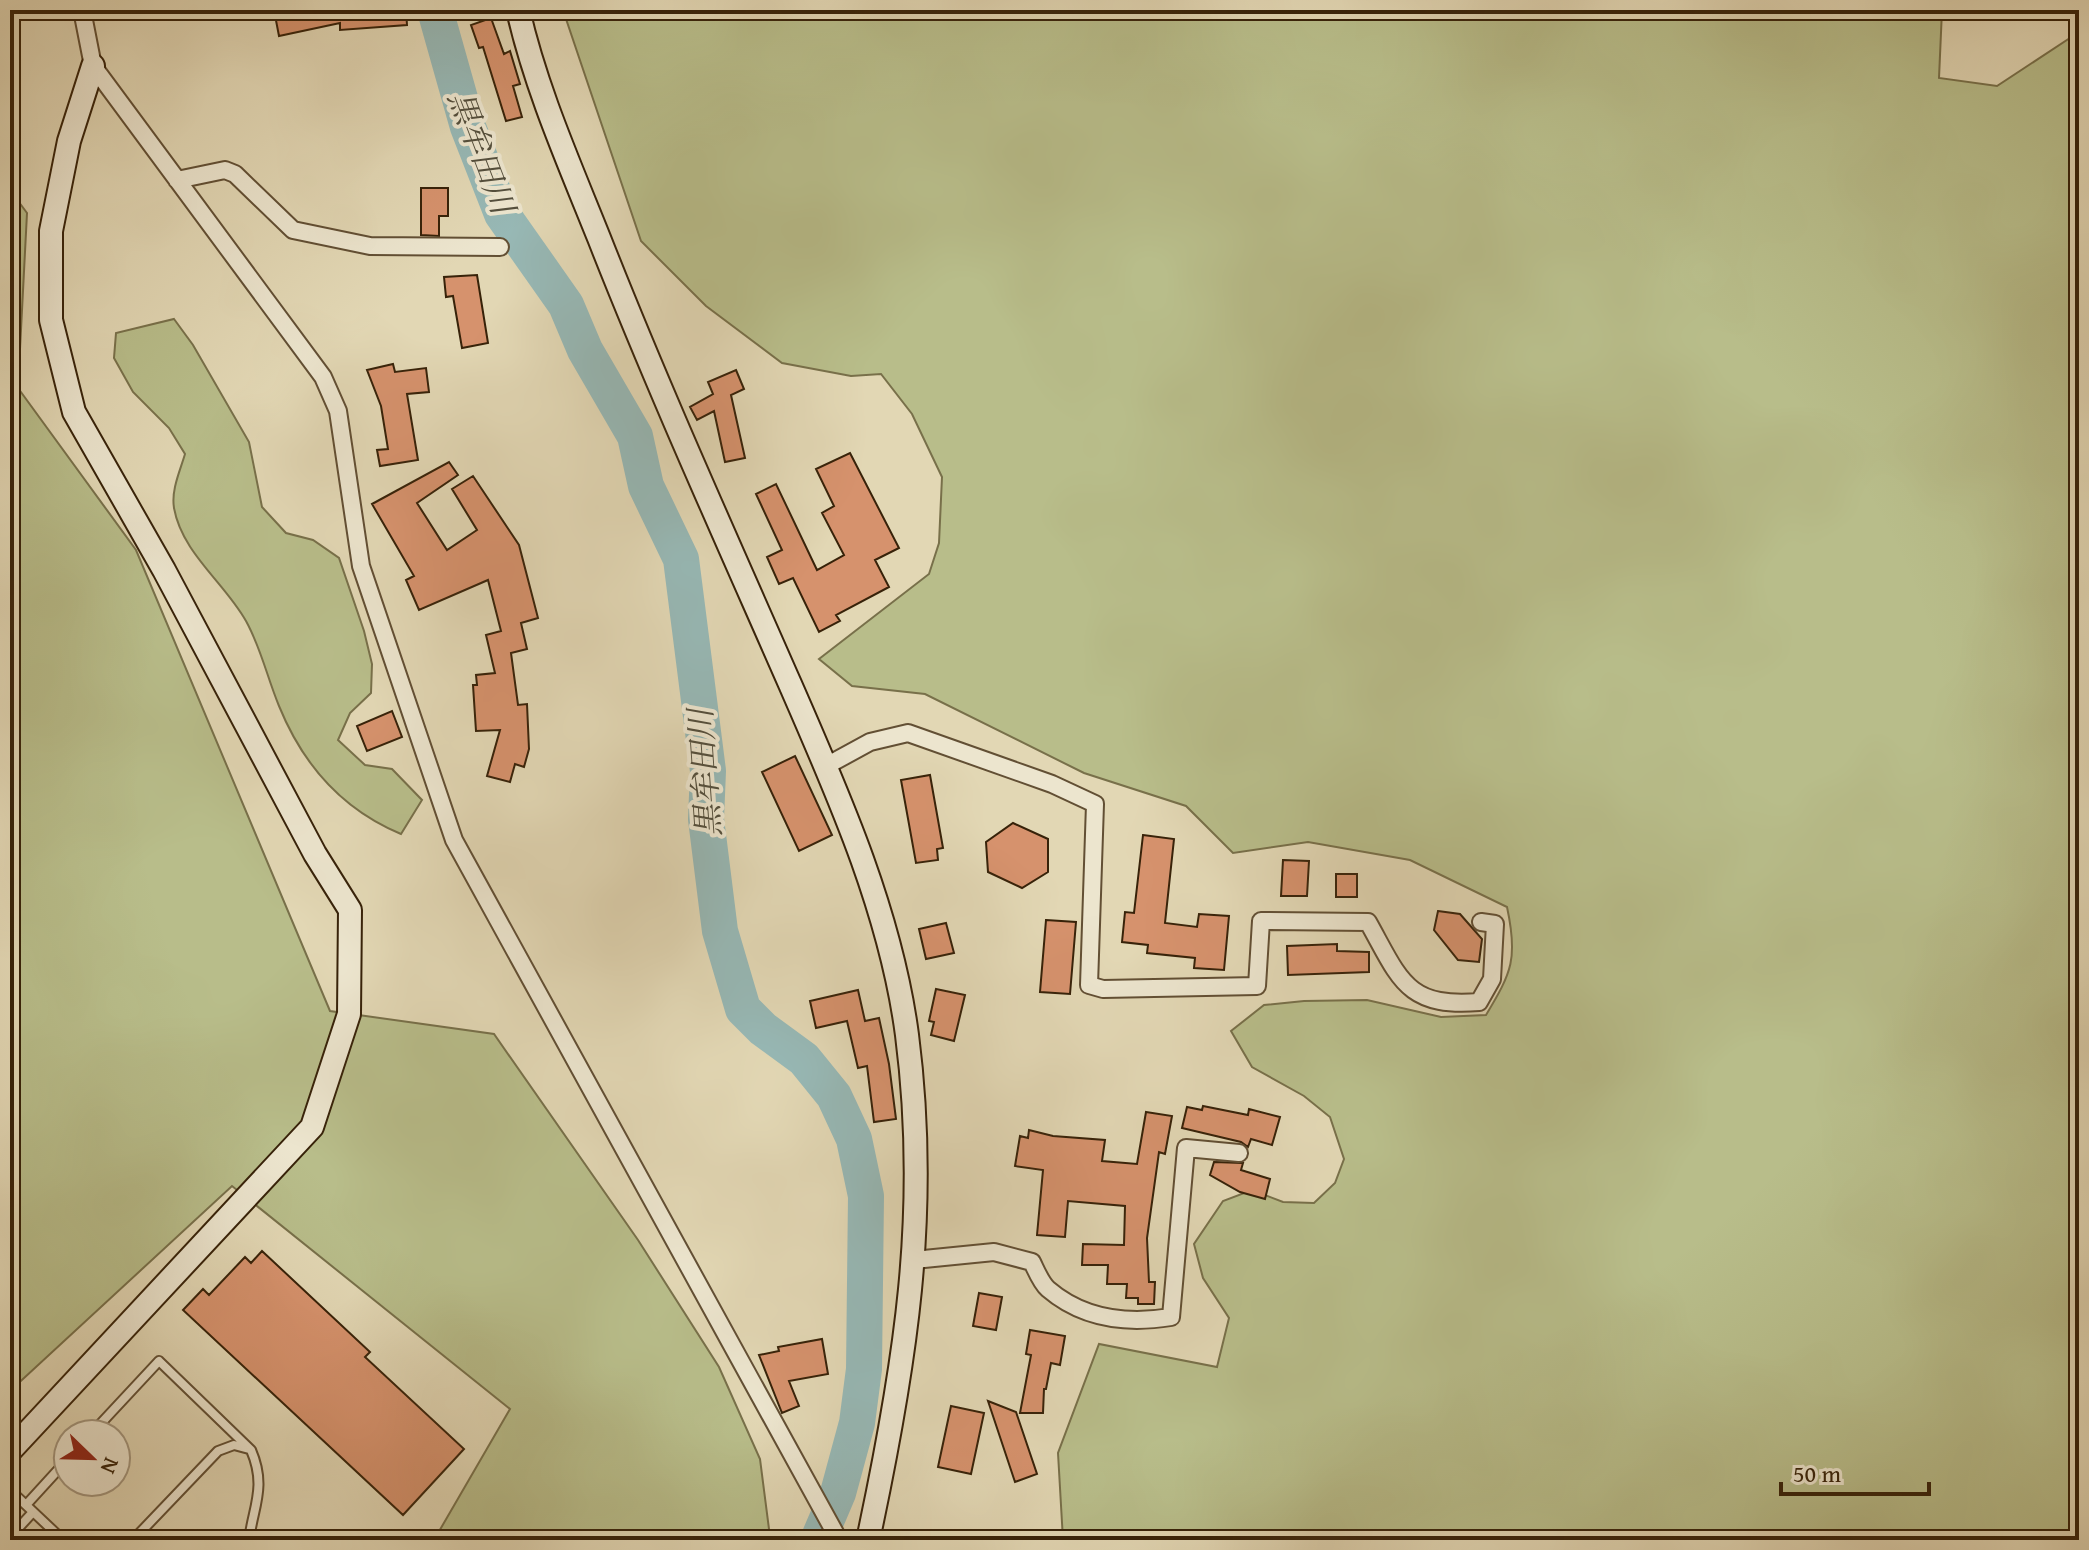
<svg xmlns="http://www.w3.org/2000/svg" width="2089" height="1550" viewBox="0 0 2089 1550" font-family="'Gentium Book Plus','Noto Serif JP',serif">
  <style>
    .green { fill: #b8bd8a; stroke: #78704a; stroke-width: 2 }
    .lines { fill: none; stroke-linecap: round; stroke-linejoin: round }
    .river { stroke: #97b8b5; stroke-width: 36 }
    .building { fill: #d6926d; stroke: #372209; stroke-width: 2 }
    .lane-casing { stroke: #624f34; stroke-width: 12 }
    .street-casing { stroke: #624f34; stroke-width: 20 }
    .secondary-casing { stroke: #372209; stroke-width: 26 }
    .lane { stroke: #ece5ce; stroke-width: 8 }
    .street { stroke: #ece5ce; stroke-width: 16 }
    .secondary { stroke: #ece5ce; stroke-width: 22 }
    .labels { text-anchor: middle; dominant-baseline: central; stroke-width: 8; stroke-linejoin: round; paint-order: stroke }
    .water-label { font-size: 32px; font-style: italic; fill: #544f3d; stroke: #ece5ce }
  </style>
  <rect width="100%" height="100%" fill="#e2d7b4"/>
  <filter id="stains"><feTurbulence type="fractalNoise" baseFrequency=".0025" numOctaves="4"/><feColorMatrix values="0 0 0 0 .2 0 0 0 0 .09 0 0 0 0 .02 0 0 0 .5 -.17"/></filter>
  <radialGradient id="worn" r=".72"><stop offset=".6" stop-color="#630" stop-opacity="0"/><stop offset="1" stop-color="#630" stop-opacity=".3"/></radialGradient>
  <path class="green" d="M 563,10 L 1942,10 L 1939,78 L 1997,86 L 2079,32 L 2079,1540 L 1063,1540 L 1058,1453 L 1099,1344 L 1217,1367 L 1229,1318 L 1203,1278 L 1194,1244 L 1223,1201 L 1252,1190 L 1283,1202 L 1314,1203 L 1335,1183 L 1344,1159 L 1330,1117 L 1304,1096 L 1252,1067 L 1231,1031 L 1264,1005 L 1304,1001 L 1367,1000 L 1441,1017 L 1486,1015 C 1512,972 1518,958 1507,907 L 1410,860 L 1308,842 L 1233,853 L 1186,806 L 1084,773 L 925,694 L 852,686 L 819,659 L 929,574 L 939,543 L 942,477 L 912,414 L 881,374 L 851,376 L 782,363 L 706,306 L 641,241 Z
    M 10,190 L 27,213 L 18,388 L 136,550 L 330,1011 L 494,1034 L 638,1240 L 719,1367 L 760,1459 L 769,1529 L 760,1540 L 434,1540 L 510,1409 L 232,1186 L 10,1391 Z
    M 174,319 L 193,345 L 249,442 L 262,507 L 286,533 L 313,540 L 339,558 L 364,631 L 372,664 L 371,693 L 350,713 L 338,740 L 365,765 L 392,769 L 422,800 L 401,834 C 341,809 303,765 279,706 C 267,677 261,648 246,621 C 225,583 182,553 174,508 C 171,490 180,471 185,454 L 169,428 L 133,392 L 114,358 L 116,333 Z"/>
  <g class="lines">
    <path class="river" d="M 435,10 L 468,127 L 502,214 L 566,305 L 585,350 L 635,436 L 646,486 L 681,559 L 708,771 L 706,819 L 720,931 L 743,1009 L 763,1029 L 804,1059 L 834,1096 L 854,1139 L 866,1196 L 864,1369 L 857,1423 L 838,1493 L 818,1540"/>
  </g>
  <path class="building" d="M 274,10 L 406,10 L 407,25 L 340,30 L 340,23 L 279,36 Z
    M 491,18 L 504,54 L 510,51 L 520,84 L 513,86 L 522,117 L 506,121 L 483,47 L 479,48 L 471,25 Z
    M 421,188 L 448,188 L 448,216 L 439,216 L 439,236 L 421,235 Z
    M 477,275 L 488,343 L 462,348 L 453,296 L 446,297 L 444,277 Z
    M 393,364 L 395,372 L 426,368 L 429,392 L 407,394 L 418,460 L 380,466 L 377,450 L 388,449 L 381,406 L 367,370 Z
    M 736,370 L 744,389 L 731,395 L 745,458 L 725,462 L 714,411 L 697,420 L 690,407 L 713,394 L 708,382 Z
    M 850,453 L 899,548 L 875,560 L 889,587 L 836,615 L 840,621 L 819,632 L 793,578 L 779,584 L 767,557 L 782,550 L 756,494 L 776,484 L 817,570 L 844,555 L 822,513 L 834,506 L 816,469 Z
    M 449,462 L 458,475 L 417,503 L 447,550 L 477,530 L 452,489 L 473,476 L 519,545 L 538,618 L 521,623 L 527,649 L 511,653 L 518,705 L 527,704 L 529,749 L 524,767 L 515,764 L 510,782 L 487,776 L 500,730 L 476,731 L 473,685 L 477,685 L 476,675 L 495,673 L 486,635 L 501,631 L 488,580 L 419,610 L 406,580 L 414,576 L 372,504 Z
    M 392,711 L 402,737 L 367,751 L 357,726 Z
    M 795,756 L 832,835 L 799,851 L 762,772 Z
    M 930,775 L 943,848 L 937,849 L 938,860 L 916,863 L 901,780 Z
    M 1013,823 L 1048,839 L 1048,872 L 1022,888 L 988,872 L 986,842 Z
    M 1143,835 L 1174,839 L 1165,923 L 1197,927 L 1199,914 L 1229,916 L 1224,970 L 1194,968 L 1195,958 L 1147,953 L 1148,945 L 1122,942 L 1125,912 L 1134,913 Z
    M 1283,860 L 1309,861 L 1307,896 L 1281,896 Z
    M 1336,874 L 1357,874 L 1357,897 L 1336,897 Z
    M 1438,911 L 1460,914 L 1482,939 L 1479,962 L 1458,960 L 1434,930 Z
    M 1046,920 L 1076,922 L 1070,994 L 1040,992 Z
    M 946,923 L 954,953 L 926,959 L 919,929 Z
    M 1337,944 L 1337,951 L 1369,952 L 1369,972 L 1288,975 L 1287,946 Z
    M 936,989 L 965,995 L 954,1041 L 931,1035 L 934,1022 L 929,1021 Z
    M 858,990 L 865,1021 L 879,1018 L 889,1064 L 896,1119 L 874,1122 L 867,1066 L 858,1068 L 847,1021 L 816,1028 L 810,1001 Z
    M 1203,1106 L 1248,1115 L 1249,1109 L 1280,1117 L 1272,1145 L 1251,1139 L 1248,1147 L 1241,1142 L 1182,1128 L 1187,1107 L 1202,1110 Z
    M 1146,1112 L 1172,1116 L 1165,1154 L 1159,1152 L 1147,1238 L 1149,1282 L 1155,1282 L 1154,1304 L 1138,1304 L 1138,1298 L 1126,1298 L 1127,1284 L 1107,1284 L 1108,1265 L 1082,1265 L 1083,1244 L 1124,1245 L 1125,1206 L 1068,1201 L 1065,1237 L 1037,1235 L 1043,1170 L 1015,1166 L 1020,1136 L 1028,1138 L 1029,1130 L 1053,1136 L 1105,1140 L 1102,1161 L 1137,1164 Z
    M 1214,1162 L 1243,1163 L 1241,1170 L 1270,1179 L 1265,1199 L 1240,1192 L 1210,1175 Z
    M 262,1251 L 370,1352 L 365,1357 L 464,1449 L 403,1515 L 183,1310 L 203,1289 L 209,1295 L 245,1257 L 251,1263 Z
    M 979,1293 L 1002,1297 L 996,1330 L 973,1326 Z
    M 1030,1330 L 1065,1336 L 1060,1365 L 1051,1363 L 1046,1389 L 1044,1389 L 1043,1413 L 1020,1413 L 1031,1355 L 1026,1354 Z
    M 822,1339 L 828,1374 L 789,1381 L 799,1406 L 782,1413 L 759,1355 L 779,1351 L 778,1347 Z
    M 988,1401 L 1016,1412 L 1037,1474 L 1015,1482 Z
    M 951,1406 L 984,1413 L 971,1474 L 938,1467 Z"/>
  <g class="lines">
    <defs>
      <path id="lane" d="M 91,1434 L 159,1361 L 251,1450 C 267,1487 253,1507 249,1540
        M 10,1490 L 63,1540
        M 26,1505 L 68,1459
        M 10,1537 L 33,1512
        M 133,1540 L 218,1451 L 234,1445 L 249,1449"/>
      <path id="street" d="M 82,10 L 93,66 L 323,377 L 338,411 L 361,566 L 454,840 L 839,1540
        M 177,180 L 225,170 L 235,174 L 293,230 L 370,246 L 500,247
        M 826,766 L 870,742 L 908,733 L 1052,784 L 1095,804 L 1089,985 L 1103,989 L 1257,986 L 1261,921 L 1368,922 C 1400,979 1406,1008 1479,1002 L 1492,979 L 1495,924 L 1481,922
        M 914,1260 L 994,1252 L 1032,1262 C 1036,1270 1041,1283 1048,1289 C 1083,1319 1128,1324 1171,1317 L 1186,1148 L 1239,1153"/>
      <path id="secondary" d="M 518,10 C 536,89 569,163 599,238 C 658,388 725,536 790,684 C 839,796 891,913 907,1035 C 930,1213 905,1367 868,1540
        M 10,1451 L 312,1127 L 349,1014 L 350,910 L 315,854 L 164,570 L 74,412 L 51,320 L 51,231 L 69,141 L 93,66"/>
    </defs>
    <use href="#lane" class="lane-casing"/>
    <use href="#street" class="street-casing"/>
    <use href="#secondary" class="secondary-casing"/>
    <use href="#lane" class="lane"/>
    <use href="#street" class="street"/>
    <use href="#secondary" class="secondary"/>
  </g>
  <g class="labels">
    <g class="water-label">
      <text transform="translate(482 152) rotate(69)">黒牟田川</text>
      <text transform="translate(704 773) rotate(-94)">黒牟田川</text>
    </g>
  </g>
  <rect width="2089" height="1550" fill="none" stroke="#e2d7b4" stroke-width="40"/>
  <rect x="12" y="12" width="2065" height="1526" fill="none" stroke="#372209" stroke-width="4"/>
  <rect x="20" y="20" width="2049" height="1510" fill="none" stroke="#372209" stroke-width="2"/>
  <g transform="translate(92 1458) rotate(113)"><circle r="38" fill="#ece5ce" stroke="#a4977f" stroke-width="2"/>
  <path d="M0-6L14 30L0 20L-14 30Z" fill="#8f2418"/>
  <text y="-12" font-size="22" font-weight="bold" text-anchor="middle" fill="#372209">N</text>
  </g>
  <path d="M1781 1482v12h148v-12" fill="none" stroke="#372209" stroke-width="4"/>
  <text x="1793" y="1482" font-size="24" fill="#372209" stroke="#ece5ce" stroke-width="6" paint-order="stroke">50 m</text>
  <rect width="100%" height="100%" filter="url(#stains)"/>
  <rect width="100%" height="100%" fill="url(#worn)"/>
</svg>
